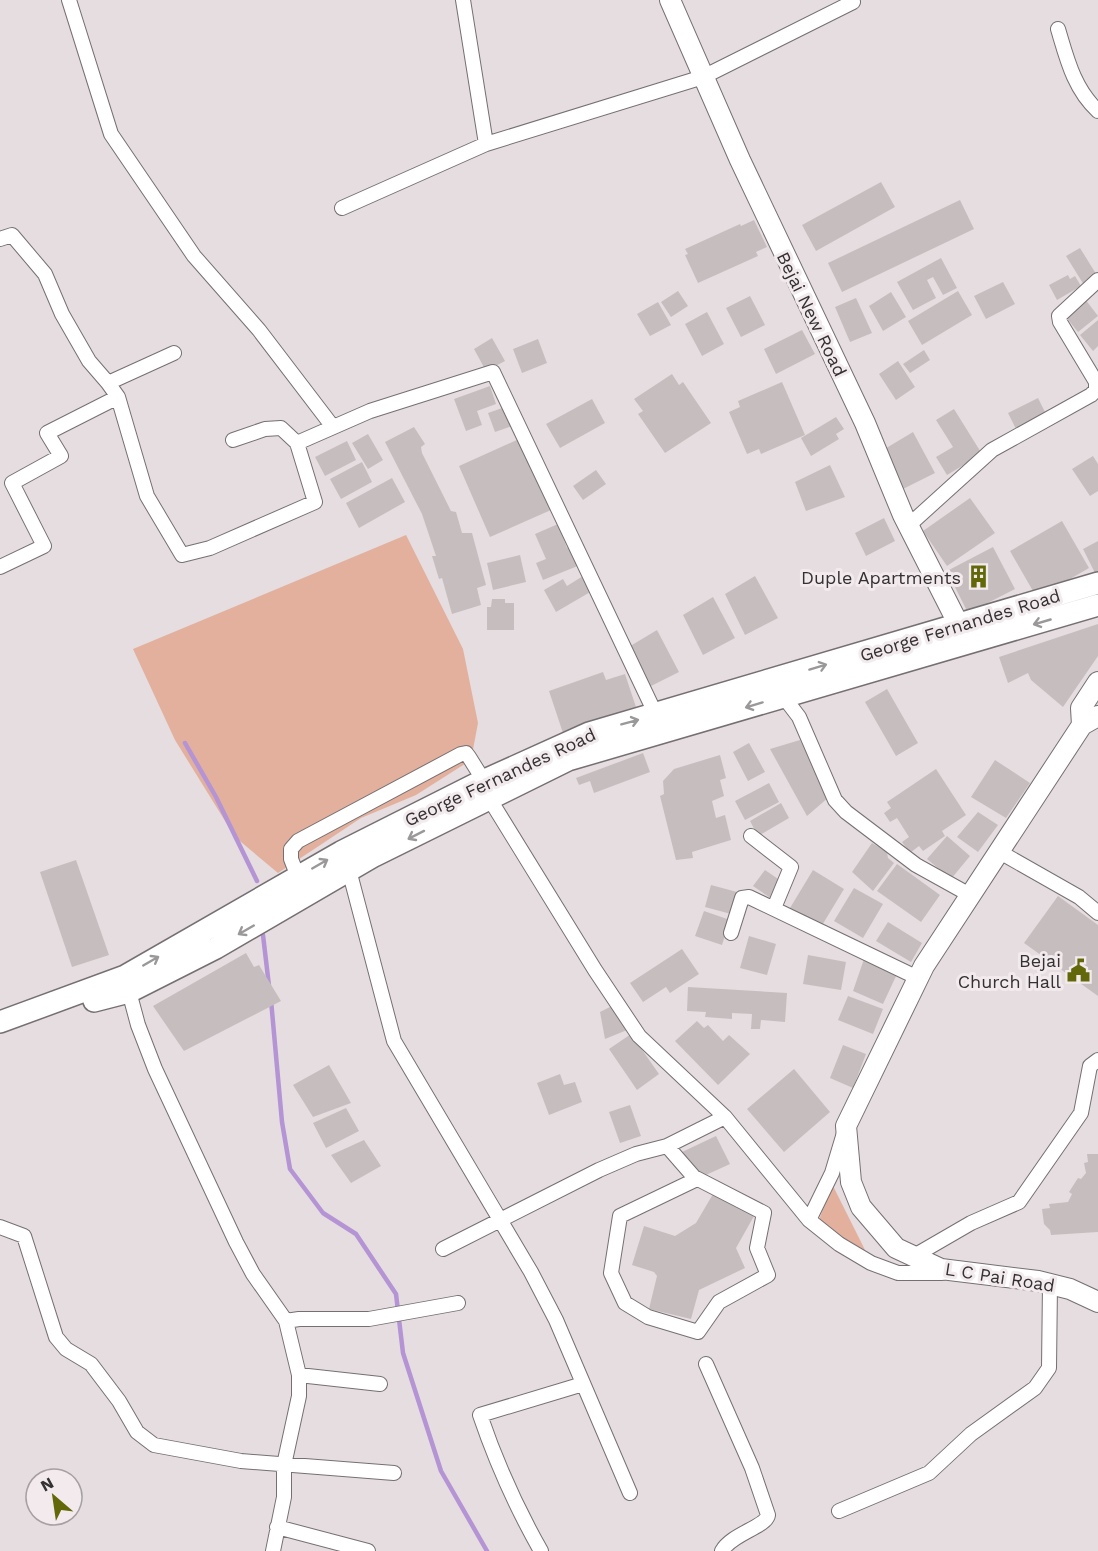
<svg xmlns="http://www.w3.org/2000/svg" width="1098" height="1551" viewBox="0 0 1098 1551" font-family="'Work Sans',sans-serif">
  <style>
    .green { fill: #e2b09d }
    .lines { fill: none; stroke-linecap: round; stroke-linejoin: round }
    .stream { stroke: #b494d4; stroke-width: 4.5 }
    .building { fill: #c6bebe }
    .street-casing { stroke: #766f71; stroke-width: 16 }
    .secondary-casing { stroke: #766f71; stroke-width: 22 }
    .primary-casing { stroke: #766f71; stroke-width: 24 }
    .street { stroke: #fff; stroke-width: 14 }
    .secondary { stroke: #fff; stroke-width: 20 }
    .primary { stroke: #fff; stroke-width: 21 }
    .oneway { stroke: #9a9898 }
    .labels { text-anchor: middle; dominant-baseline: central; stroke-width: 6; stroke-linejoin: round; paint-order: stroke }
    .street-label { font-size: 18px; fill: #343132; stroke: #f2eaec }
    .poi-label { font-size: 18px; fill: #343132; stroke: #f2eaec; text-anchor: end }
  </style>
  <rect width="100%" height="100%" fill="#e5dddf"/>
  <path class="green" d="M 406,535 L 463,649 L 478,723 L 471,760 L 416,795 L 361,818 L 278,873 L 235,837 L 175,740 L 133,649 Z
    M 832,1184 L 865,1250 L 818,1223 Z"/>
  <g class="lines">
    <path class="stream" d="M 185,743 L 216,797 L 257,881
      M 263,935 L 269,986
      M 271,1000 L 282,1122 L 290,1169 L 323,1213 L 356,1234 L 396,1294 L 403,1353 L 441,1471 L 487,1551"/>
  </g>
  <path class="building" d="M 881,182 L 895,207 L 816,251 L 802,225 Z
    M 960,200 L 974,229 L 842,292 L 828,263 Z
    M 754,220 L 767,247 L 756,252 L 758,256 L 698,283 L 685,255 L 688,254 L 685,249 L 740,224 L 741,226 Z
    M 1080,248 L 1098,277 L 1084,285 L 1066,256 Z
    M 941,258 L 957,288 L 943,295 L 933,277 L 927,280 L 936,298 L 913,310 L 897,282 Z
    M 1068,275 L 1070,279 L 1075,276 L 1081,286 L 1057,300 L 1049,285 Z
    M 1003,282 L 1015,304 L 986,319 L 974,296 Z
    M 678,291 L 688,306 L 671,317 L 661,302 Z
    M 958,291 L 972,315 L 922,345 L 908,321 Z
    M 891,292 L 906,317 L 883,331 L 869,306 Z
    M 750,296 L 765,325 L 741,337 L 726,308 Z
    M 856,298 L 872,333 L 850,342 L 835,307 Z
    M 1085,299 L 1098,316 L 1078,332 L 1065,316 Z
    M 658,302 L 671,325 L 650,336 L 637,314 Z
    M 707,312 L 724,344 L 702,356 L 685,324 Z
    M 1098,320 L 1098,346 L 1093,351 L 1080,335 Z
    M 802,330 L 815,354 L 776,374 L 764,349 Z
    M 492,338 L 505,361 L 486,371 L 474,349 Z
    M 538,339 L 547,363 L 522,373 L 513,349 Z
    M 924,350 L 930,360 L 910,373 L 903,364 Z
    M 898,361 L 915,387 L 896,400 L 879,374 Z
    M 672,374 L 679,385 L 683,382 L 711,423 L 665,453 L 638,414 L 643,411 L 634,399 Z
    M 782,382 L 805,435 L 761,454 L 759,449 L 747,454 L 729,412 L 740,407 L 738,401 Z
    M 490,386 L 496,404 L 477,411 L 482,425 L 466,431 L 454,399 Z
    M 1038,398 L 1048,418 L 1018,433 L 1008,413 Z
    M 592,399 L 605,423 L 560,448 L 546,424 Z
    M 508,406 L 515,425 L 495,432 L 488,413 Z
    M 954,409 L 982,454 L 947,475 L 936,457 L 953,447 L 936,420 Z
    M 836,417 L 844,429 L 836,434 L 839,439 L 811,456 L 801,438 Z
    M 414,427 L 425,444 L 421,447 L 422,453 L 451,511 L 456,512 L 462,533 L 472,533 L 486,585 L 477,588 L 481,605 L 452,614 L 442,578 L 439,579 L 432,556 L 436,556 L 422,514 L 385,442 Z
    M 913,432 L 935,473 L 903,489 L 883,450 Z
    M 368,434 L 383,460 L 368,469 L 352,443 Z
    M 519,439 L 551,510 L 490,537 L 459,466 Z
    M 347,441 L 356,460 L 325,476 L 315,457 Z
    M 1093,456 L 1098,464 L 1098,491 L 1090,496 L 1072,469 Z
    M 362,462 L 372,482 L 341,499 L 330,479 Z
    M 830,465 L 845,497 L 806,511 L 795,482 Z
    M 596,470 L 606,484 L 583,500 L 573,486 Z
    M 392,478 L 405,502 L 359,528 L 346,503 Z
    M 970,498 L 995,533 L 947,566 L 923,531 Z
    M 884,518 L 895,541 L 866,556 L 855,533 Z
    M 1062,521 L 1089,568 L 1037,598 L 1010,551 Z
    M 558,524 L 567,548 L 577,544 L 585,563 L 543,580 L 536,563 L 546,559 L 535,534 Z
    M 1098,541 L 1098,579 L 1083,549 Z
    M 993,547 L 1015,589 L 968,613 L 947,571 Z
    M 520,555 L 526,582 L 493,590 L 487,563 Z
    M 583,576 L 592,591 L 556,612 L 544,590 L 563,579 L 567,586 Z
    M 755,576 L 778,618 L 745,635 L 725,594 Z
    M 713,597 L 735,638 L 703,655 L 683,615 Z
    M 492,599 L 505,599 L 505,603 L 514,603 L 514,630 L 487,630 L 487,607 L 491,607 Z
    M 1098,624 L 1098,656 L 1063,707 L 1031,680 L 1028,673 L 1008,683 L 999,657 Z
    M 657,630 L 679,672 L 647,688 L 627,648 Z
    M 603,672 L 606,680 L 625,674 L 636,707 L 563,733 L 549,691 Z
    M 887,689 L 918,743 L 896,756 L 865,702 Z
    M 800,740 L 829,797 L 807,816 L 770,749 Z
    M 749,743 L 765,772 L 748,781 L 733,752 Z
    M 643,753 L 650,772 L 594,793 L 590,781 L 579,785 L 576,778 Z
    M 720,755 L 726,778 L 720,780 L 724,796 L 712,801 L 716,818 L 725,815 L 731,840 L 692,852 L 693,858 L 676,860 L 660,796 L 664,794 L 663,781 L 674,769 Z
    M 995,760 L 1030,783 L 1006,818 L 971,797 Z
    M 936,769 L 966,815 L 942,831 L 945,836 L 923,851 L 919,846 L 910,853 L 902,842 L 909,837 L 897,818 L 890,822 L 884,813 L 891,808 L 887,802 Z
    M 769,783 L 779,802 L 745,820 L 735,801 Z
    M 781,803 L 789,818 L 758,836 L 750,821 Z
    M 978,812 L 998,825 L 978,852 L 957,837 Z
    M 947,836 L 970,856 L 951,879 L 927,859 Z
    M 872,843 L 887,852 L 888,858 L 894,863 L 873,891 L 852,872 Z
    M 76,860 L 109,955 L 72,967 L 40,872 Z
    M 897,864 L 940,895 L 921,922 L 877,891 Z
    M 765,870 L 784,883 L 772,899 L 753,886 Z
    M 813,870 L 844,889 L 821,927 L 790,908 Z
    M 711,885 L 737,892 L 731,914 L 705,907 Z
    M 854,888 L 883,904 L 863,938 L 834,921 Z
    M 1058,896 L 1098,925 L 1098,996 L 1024,943 Z
    M 704,911 L 730,920 L 722,945 L 695,936 Z
    M 888,922 L 922,943 L 911,962 L 876,941 Z
    M 749,936 L 776,944 L 767,975 L 740,968 Z
    M 682,949 L 699,974 L 670,993 L 666,987 L 643,1002 L 630,983 Z
    M 246,953 L 254,967 L 259,965 L 281,1001 L 184,1051 L 153,1006 Z
    M 808,955 L 846,962 L 841,990 L 803,984 Z
    M 864,959 L 897,974 L 883,1004 L 853,991 Z
    M 688,987 L 787,993 L 785,1022 L 761,1020 L 760,1029 L 751,1029 L 752,1014 L 732,1013 L 732,1019 L 705,1017 L 706,1012 L 687,1011 Z
    M 848,996 L 883,1009 L 873,1034 L 838,1020 Z
    M 616,1004 L 632,1028 L 605,1039 L 600,1012 Z
    M 697,1021 L 704,1028 L 708,1025 L 723,1041 L 729,1035 L 750,1054 L 718,1085 L 675,1041 Z
    M 631,1034 L 659,1074 L 637,1090 L 609,1049 Z
    M 843,1045 L 866,1054 L 853,1088 L 830,1078 Z
    M 329,1065 L 351,1103 L 313,1117 L 293,1085 Z
    M 794,1069 L 830,1112 L 784,1152 L 747,1109 Z
    M 560,1074 L 564,1085 L 575,1082 L 582,1102 L 549,1115 L 537,1083 Z
    M 630,1105 L 641,1136 L 620,1143 L 609,1112 Z
    M 346,1108 L 359,1131 L 326,1148 L 313,1123 Z
    M 716,1136 L 730,1164 L 695,1180 L 682,1152 Z
    M 364,1140 L 381,1166 L 351,1183 L 331,1155 Z
    M 1087,1154 L 1098,1154 L 1098,1232 L 1051,1235 L 1050,1230 L 1044,1224 L 1042,1209 L 1050,1208 L 1049,1204 L 1068,1202 L 1072,1194 L 1069,1192 L 1078,1178 L 1081,1179 L 1086,1173 L 1084,1163 L 1088,1162 Z
    M 713,1194 L 754,1216 L 736,1248 L 745,1268 L 699,1290 L 691,1319 L 649,1309 L 657,1276 L 654,1272 L 632,1265 L 644,1226 L 675,1236 L 696,1223 Z"/>
  <g class="lines">
    <defs>
      <path id="street" d="M 69,0 L 111,134 L 194,256 L 259,330 L 333,427
        M 463,0 L 486,144
        M 1058,29 C 1067,59 1074,89 1098,111
        M 342,208 L 486,144 L 703,77 L 853,2
        M 0,239 L 12,235 L 45,274 L 62,314 L 89,361 L 108,383
        M 174,353 L 108,383 L 118,397 L 147,496 L 182,555 L 210,548 L 315,502 L 297,443 L 281,428 L 265,429 L 233,440
        M 297,443 L 370,411 L 493,372 L 656,715
        M 908,526 L 992,450 L 1091,395 L 1096,390 L 1096,382 L 1060,322 L 1059,316 L 1098,280
        M 0,567 L 44,546 L 12,483 L 61,456 L 47,433 L 118,397
        M 783,696 L 799,717 L 835,800 L 846,812 L 916,865 L 970,895
        M 489,798 L 595,970 L 639,1036 L 725,1117 L 809,1220 L 839,1244 L 871,1263 L 898,1273 L 942,1273
        M 751,836 L 791,867 L 774,908
        M 998,851 L 1079,897 L 1098,913
        M 349,870 L 394,1041 L 531,1272 L 556,1320 L 630,1493
        M 298,877 L 291,859 L 291,849 L 298,841 L 461,754 L 466,753 L 469,757 L 484,781
        M 731,933 L 742,898 L 749,897 L 918,978
        M 127,984 L 138,1025 L 155,1069 L 236,1242 L 253,1274 L 286,1321 L 299,1375 L 299,1396 L 284,1465 L 284,1497 L 273,1551
        M 667,1146 L 694,1177 L 764,1213 L 757,1248 L 768,1275 L 719,1302 L 698,1332 L 648,1317 L 625,1303 L 611,1273 L 620,1216 L 697,1179
        M 809,1220 L 832,1173 L 844,1133
        M 0,1227 L 24,1236 L 56,1337 L 66,1349 L 91,1364 L 119,1401 L 137,1432 L 154,1445 L 241,1461 L 394,1473
        M 443,1249 L 599,1170 L 636,1154 L 667,1146 L 725,1117
        M 914,1256 L 971,1223 L 1019,1202 L 1081,1113 L 1090,1066 L 1098,1060
        M 286,1321 L 299,1319 L 369,1319 L 458,1303
        M 706,1364 L 752,1468 L 768,1515 C 766,1527 731,1534 722,1551
        M 299,1375 L 380,1384
        M 839,1511 L 929,1473 L 971,1434 L 1035,1388 L 1049,1368 L 1050,1284
        M 277,1527 L 368,1551
        M 541,1551 C 516,1507 496,1462 480,1415 L 583,1384"/>
      <path id="secondary" d="M 670,0 L 740,160 L 865,423 L 903,515 L 965,637
        M 1098,682 L 1081,708 L 1082,725 L 1098,716
        M 1082,725 L 924,966 L 846,1126 L 851,1182 L 861,1207 L 896,1248 L 941,1269 L 1038,1281 L 1070,1289 L 1098,1302"/>
      <path id="primary" d="M 94,1001 L 129,992 L 216,948 L 374,856 L 568,760 L 1098,605
        M 0,1022 L 125,976 L 341,852 L 476,784 L 589,733 L 1098,583"/>
    </defs>
    <use href="#street" class="street-casing"/>
    <use href="#secondary" class="secondary-casing"/>
    <use href="#primary" class="primary-casing"/>
    <use href="#street" class="street"/>
    <use href="#secondary" class="secondary"/>
    <use href="#primary" class="primary"/>
  </g>
  <defs><path id="oneway-shaft" d="M-6 0H5M1.5-3L5.5 0L1.5 3" fill="none" stroke-width="1.6" stroke-linecap="round" stroke-linejoin="round" transform="scale(1.5)"/></defs>
  <g class="oneway">
    <use href="#oneway-shaft" transform="translate(1042 622) rotate(164)"/>
    <use href="#oneway-shaft" transform="translate(818 667) rotate(-17)"/>
    <use href="#oneway-shaft" transform="translate(754 705) rotate(163)"/>
    <use href="#oneway-shaft" transform="translate(630 722) rotate(-15)"/>
    <use href="#oneway-shaft" transform="translate(416 835) rotate(153)"/>
    <use href="#oneway-shaft" transform="translate(320 864) rotate(-30)"/>
    <use href="#oneway-shaft" transform="translate(246 930) rotate(150)"/>
    <use href="#oneway-shaft" transform="translate(151 961) rotate(-30)"/>
  </g>
  <defs>
    <symbol id="building-bare" viewBox="-9 -9 18 18"><path d="M-4-6H4V6H1V3H-1V6H-4ZM-2.5-4.3h1.7v1.8h-1.7ZM.8-4.3h1.7v1.8H.8ZM-2.5-1h1.7V.8h-1.7ZM.8-1h1.7V.8H.8Z" fill="#626809" stroke="#f2eaec" stroke-width="2.5" paint-order="stroke"/></symbol>
    <symbol id="civic-bare" viewBox="-9 -9 18 18"><path d="M-.6-6.5H3V-4.5H.6V-3L4-1V1h2V6H-6V1h2V-1L-.6-3ZM-1.2 2.5V6h2.4V2.5Z" fill="#626809" stroke="#f2eaec" stroke-width="2.5" paint-order="stroke"/></symbol>
  </defs>
  <g fill-rule="evenodd">
    <use href="#building-bare" x="962" y="560" width="33" height="33"/>
    <use href="#civic-bare" x="1062" y="954" width="33" height="33"/>
  </g>
  <g class="labels">
    <g class="street-label">
      <text transform="translate(812 314) rotate(64)">Bejai New Road</text>
      <text transform="translate(960 625) rotate(-17)">George Fernandes Road</text>
      <text transform="translate(500 777) rotate(-25)">George Fernandes Road</text>
      <text transform="translate(1000 1277) rotate(9)">L C Pai Road</text>
    </g>
    <g class="poi-label">
      <text x="961" y="577">Duple Apartments</text>
      <text x="1061" y="960">Bejai<tspan x="1061" dy="21">Church Hall</tspan></text>
    </g>
  </g>
  <g transform="translate(54 1497) rotate(331)"><circle r="28" fill="#f2eaec" stroke="#a6a0a2" stroke-width="1.5"/>
  <path d="M0-4.5L10 22L0 15L-10 22Z" fill="#626809"/>
  <text y="-9" font-size="16" font-weight="bold" text-anchor="middle" fill="#343132">N</text>
  </g>
</svg>
